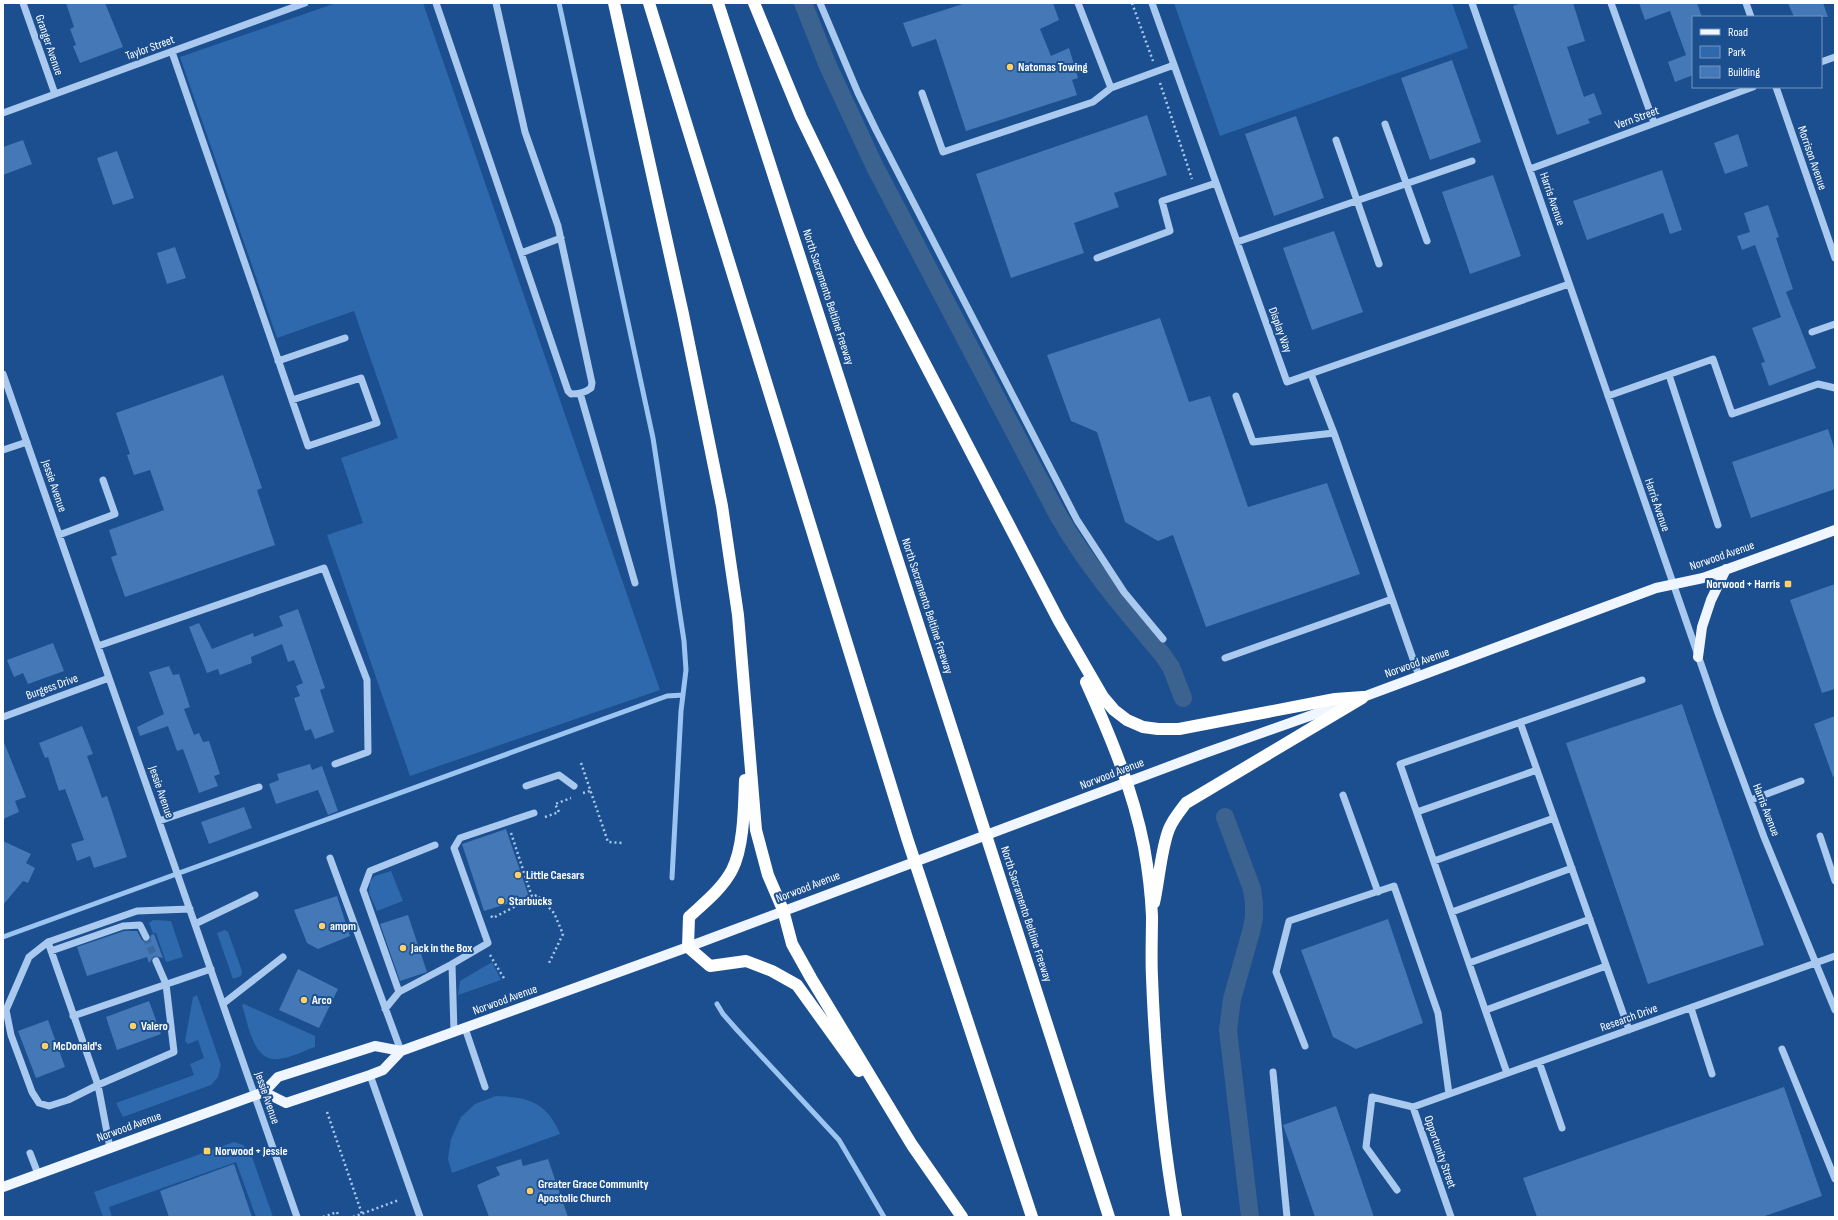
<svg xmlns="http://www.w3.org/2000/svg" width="1838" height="1220" viewBox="0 0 1838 1220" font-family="'Sofia Sans Condensed',sans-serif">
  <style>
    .green { fill: #2e69ad }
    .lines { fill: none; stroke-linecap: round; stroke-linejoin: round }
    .stream { stroke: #9cc4f0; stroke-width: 5 }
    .canal { stroke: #3c6290; stroke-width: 18 }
    .building { fill: #4478b7 }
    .minor-tunnel { stroke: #3d69a0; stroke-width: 7; stroke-dasharray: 7 3.5; stroke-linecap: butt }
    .path { stroke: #a9c9ee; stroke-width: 2.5; stroke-dasharray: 2 3; stroke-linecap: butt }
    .minor { stroke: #a9c9ee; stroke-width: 7 }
    .major { stroke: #f0f6ff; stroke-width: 10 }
    .highway { stroke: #fff; stroke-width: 12 }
    .poi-dot { fill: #ffd166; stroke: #1b4f8f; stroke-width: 1.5 }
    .labels { text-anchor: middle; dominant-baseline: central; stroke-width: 4; stroke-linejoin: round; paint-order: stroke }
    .street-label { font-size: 12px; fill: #fff; stroke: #1b4f8f }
    .poi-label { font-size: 12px; font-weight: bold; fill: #fff; stroke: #1b4f8f; text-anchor: start }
  </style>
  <rect width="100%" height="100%" fill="#1b4f8f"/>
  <path class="green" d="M 336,3 L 423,3 L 660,690 L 410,776 L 327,535 L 363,523 L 341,458 L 398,438 L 354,311 L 277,338 L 180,57 Z
    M 1174,3 L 1452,3 L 1468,48 L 1220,136 Z
    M 391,871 L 403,901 L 377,911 L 369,893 L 370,881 L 375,876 Z
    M 153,920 L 171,921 L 183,957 L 166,962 L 156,933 L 153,933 L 149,923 Z
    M 225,930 L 228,932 L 242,971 L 241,976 L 233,979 L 217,933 Z
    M 492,962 L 501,980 L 458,995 L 460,981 Z
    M 197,995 L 221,1065 L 218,1077 L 211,1085 L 123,1117 L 116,1103 L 194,1075 L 190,1064 L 204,1058 L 198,1040 L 188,1044 L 185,1041 L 193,997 Z
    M 244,1004 L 315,1036 L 315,1047 C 303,1051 291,1058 279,1059 C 253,1063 248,1023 242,1005 Z
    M 496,1096 C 528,1097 547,1102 560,1134 L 452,1173 L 448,1159 L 451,1139 L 461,1117 L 475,1104 Z
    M 234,1142 L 243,1145 L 250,1151 L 273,1217 L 256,1217 L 236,1162 L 109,1207 L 112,1217 L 103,1217 L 94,1192 Z"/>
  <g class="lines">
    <path class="stream" d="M 559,3 L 653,438 L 684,641 L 686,670 L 681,711 L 672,878
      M 3,937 L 667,696 L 683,695
      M 717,1004 L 723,1014 L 738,1031 L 839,1140 L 884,1217"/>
    <path class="canal" d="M 803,3 L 828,66 L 875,167 L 1058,515 C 1087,566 1125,610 1162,654 L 1171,667 L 1183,698
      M 1225,817 L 1252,889 L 1254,903 L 1254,918 L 1251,932 L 1232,999 L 1228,1030 L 1250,1217"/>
  </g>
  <path class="building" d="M 66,3 L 105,3 L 123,47 L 80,63 L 73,46 L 76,45 L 70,29 L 74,27 Z
    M 966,3 L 1053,3 L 1059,20 L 1040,29 L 1051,56 L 1069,48 L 1078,78 L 1072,80 L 1077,95 L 966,131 L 936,39 L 912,47 L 903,23 Z
    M 1521,3 L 1573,3 L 1585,41 L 1567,47 L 1584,97 L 1594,93 L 1602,114 L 1588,119 L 1590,123 L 1557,135 L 1513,6 Z
    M 1639,3 L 1697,3 L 1702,17 L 1693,17 L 1693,75 L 1675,82 L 1668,62 L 1686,55 L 1670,11 L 1645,20 Z
    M 1788,3 L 1823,3 L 1828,17 L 1794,17 Z
    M 1452,60 L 1481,142 L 1430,160 L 1401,78 Z
    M 1147,115 L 1167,175 L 1114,193 L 1119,207 L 1074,223 L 1084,253 L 1011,278 L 976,174 Z
    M 1296,116 L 1324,198 L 1274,216 L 1245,134 Z
    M 1738,134 L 1748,166 L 1725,174 L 1714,143 Z
    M 23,140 L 32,164 L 3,175 L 3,147 Z
    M 117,151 L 134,198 L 113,205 L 97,158 Z
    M 1662,170 L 1682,230 L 1670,234 L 1663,213 L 1587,240 L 1573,201 Z
    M 1493,175 L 1521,256 L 1470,274 L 1442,192 Z
    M 1768,205 L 1779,237 L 1776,238 L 1793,289 L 1786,292 L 1816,368 L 1769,386 L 1761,363 L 1765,362 L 1752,328 L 1781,317 L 1755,245 L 1742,250 L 1737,236 L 1750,232 L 1744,213 Z
    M 1334,231 L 1363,312 L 1312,330 L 1283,248 Z
    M 175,247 L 186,278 L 167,284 L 157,253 Z
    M 1160,318 L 1189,402 L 1210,396 L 1248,507 L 1327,483 L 1360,574 L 1206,627 L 1173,535 L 1158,541 L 1125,522 L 1097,432 L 1071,421 L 1047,355 Z
    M 223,375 L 262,488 L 257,490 L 275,545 L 125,597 L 111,557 L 117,555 L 109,530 L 164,510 L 150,470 L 134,475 L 127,455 L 130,454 L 116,413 Z
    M 1828,429 L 1835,450 L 1835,489 L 1751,518 L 1732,462 Z
    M 1835,584 L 1835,689 L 1822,693 L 1790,600 Z
    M 298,609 L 325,688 L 320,690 L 334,732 L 315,739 L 311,729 L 305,731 L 294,698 L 300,696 L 296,686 L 303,683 L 294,660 L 288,662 L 282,644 L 251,657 L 252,663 L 220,675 L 218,669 L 207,673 L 189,627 L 199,623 L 212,649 L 253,633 L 254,637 L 283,626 L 279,616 Z
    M 53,643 L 64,671 L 28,684 L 23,673 L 14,677 L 7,660 Z
    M 169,666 L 173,675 L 179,674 L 190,707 L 184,709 L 194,735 L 199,733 L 203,742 L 209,741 L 220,774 L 214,776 L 218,786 L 199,793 L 183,749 L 177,751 L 168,726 L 140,736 L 137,727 L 164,714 L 149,672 Z
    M 1682,704 L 1764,945 L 1648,984 L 1566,743 Z
    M 1835,716 L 1835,776 L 1833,777 L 1814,724 Z
    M 82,726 L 93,754 L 87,756 L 102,798 L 107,796 L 127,857 L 94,868 L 90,856 L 77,861 L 71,844 L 84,840 L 65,789 L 59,791 L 48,757 L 45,758 L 39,743 Z
    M 3,740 L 26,797 L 15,801 L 19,812 L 3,819 Z
    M 310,764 L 312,770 L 322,766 L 338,811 L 328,815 L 318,790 L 276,804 L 269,784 L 279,780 L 277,774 Z
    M 244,807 L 252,828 L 209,844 L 201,822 Z
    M 506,829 L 529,897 L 484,911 L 462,844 Z
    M 3,841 L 31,854 L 26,863 L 35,868 L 28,883 L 23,881 L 3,905 Z
    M 337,896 L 350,936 L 318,949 L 307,943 L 294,910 Z
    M 408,915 L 427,972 L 400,981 L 380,924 Z
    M 1388,919 L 1423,1023 L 1356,1049 L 1333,1037 L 1301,950 Z
    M 124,931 L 137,931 L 142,940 L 145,942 L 150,940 L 151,935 L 154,934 L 163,958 L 154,956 L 149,963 L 147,957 L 87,976 L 77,947 Z
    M 298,969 L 338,989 L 319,1028 L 279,1010 Z
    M 149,1001 L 161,1034 L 117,1050 L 106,1017 Z
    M 48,1020 L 65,1067 L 36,1078 L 18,1031 Z
    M 1784,1087 L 1822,1196 L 1762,1217 L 1537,1217 L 1523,1178 Z
    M 1336,1106 L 1374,1217 L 1315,1217 L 1283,1125 Z
    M 521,1159 L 523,1166 L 548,1159 L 568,1217 L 489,1217 L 477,1185 L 500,1175 L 496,1167 Z
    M 234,1164 L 252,1217 L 169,1217 L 160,1191 Z"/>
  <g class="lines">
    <path class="minor-tunnel" d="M 146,937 L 156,961"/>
    <path class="path" d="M 1132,3 L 1153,61
      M 1160,83 L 1192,179
      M 581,763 L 608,842 L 622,843
      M 583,793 L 590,791
      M 545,817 L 559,812 L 555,804 L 571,798
      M 511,833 L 532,897
      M 491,916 L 493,918 L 537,895 L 554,913 L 563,934 L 549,963
      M 490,955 L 505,980
      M 327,1112 L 362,1214
      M 323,1217 L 337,1212 L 339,1217
      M 353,1217 L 399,1200"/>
    <path class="minor" d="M 23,3 L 55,94
      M 436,3 L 568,391 L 571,394 C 578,394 586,392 591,388 L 592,383 L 558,226 L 525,132 L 496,3
      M 820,3 L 858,93 L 876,130 L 1077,520 L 1124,592 L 1163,639
      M 1078,3 L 1111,88
      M 1152,3 L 1287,382 L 1569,284
      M 1472,3 L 1718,713 L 1764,837 L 1835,1010
      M 1611,3 L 1654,123
      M 1746,3 L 1751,17
      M 172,52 L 292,400 L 308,446 L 377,423 L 361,378 L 292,400
      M 1821,62 L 1835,57
      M 1776,87 L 1835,258
      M 922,93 L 943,152 L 1093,102 L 1111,88 L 1174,65
      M 3,113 L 305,3
      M 1385,124 L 1427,241
      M 1336,140 L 1379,264
      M 1530,169 L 1753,87
      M 1237,242 L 1472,161
      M 521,253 L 561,238
      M 1097,258 L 1170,231 L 1162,201 L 1216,183
      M 1812,332 L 1835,324
      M 278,361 L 345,338
      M 3,374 L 297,1217
      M 1311,374 L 1334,433
      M 1669,375 L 1718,525
      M 580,393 L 635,583
      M 1236,396 L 1253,442 L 1334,433 L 1419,676
      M 1608,396 L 1713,359 L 1732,414 L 1818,384 L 1835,388
      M 3,450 L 27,442
      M 59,535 L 115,514 L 103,480
      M 98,646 L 324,568 L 367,680 L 368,752 L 335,764
      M 1225,658 L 1392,599
      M 3,717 L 109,678
      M 1520,722 L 1629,1030
      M 526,786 L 559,775 L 574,786
      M 1343,795 L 1378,892
      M 1751,800 L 1801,781
      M 1417,812 L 1537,770
      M 159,821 L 259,787
      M 1820,836 L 1835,881
      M 330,858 L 401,1051
      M 1434,861 L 1554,818
      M 1452,912 L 1572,868
      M 195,924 L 255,895
      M 48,942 L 29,957 L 6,1010 L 11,1035 L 32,1092 L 39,1103 L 49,1106 L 68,1100 L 98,1085 L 174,1052 L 166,984 L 156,961
      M 51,951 L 123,926 L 140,925 L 146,937
      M 1469,963 L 1590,919
      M 452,964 L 454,1032
      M 399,992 L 363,890 L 370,871 L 435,845
      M 224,1003 L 283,957
      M 1691,1008 L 1712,1074
      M 385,1009 L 399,992 L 452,964 L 488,943 L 454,848 L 460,838 L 534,813
      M 1486,1010 L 1606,966
      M 73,1016 L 211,969
      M 465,1028 L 485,1087
      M 1305,1046 L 1276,972 L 1289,921 L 1394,886 L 1438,1013 L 1449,1094
      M 1782,1049 L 1835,1179
      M 1539,1062 L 1562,1128
      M 1273,1072 L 1287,1217
      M 1507,1073 L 1400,764 L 1642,680
      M 370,1075 L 420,1217
      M 110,1148 L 98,1085 L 48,942 L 137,911 L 190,909
      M 30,1153 L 38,1174
      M 1397,1190 L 1366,1147 L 1372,1097 L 1413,1107
      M 1451,1217 L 1413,1107 L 1835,956"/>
    <path class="major" d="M 1698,657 L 1702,627 L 1711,600 L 1726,569
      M 264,1092 L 286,1103 L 370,1075 L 383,1070 L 401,1051 L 688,947 L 1205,753 L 1363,697 L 1656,588 L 1703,578 L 1835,530
      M 3,1187 L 264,1092 L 278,1077 L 375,1046 L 401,1051"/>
    <path class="highway" d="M 614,3 L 683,314 L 722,506 L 738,615 L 756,830 L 768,875 L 783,910 L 792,944 L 811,978 L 912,1145 L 962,1217
      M 649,3 L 907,838 L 1032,1217
      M 718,3 L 1109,1217
      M 754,3 L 801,117 L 860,239 L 1059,621 L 1103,697 L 1114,710 L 1127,720 L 1143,727 L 1158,729 L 1179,729 L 1335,699 L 1363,697
      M 1086,682 C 1110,735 1133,790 1144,847 C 1148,869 1151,894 1152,916 C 1152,936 1151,957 1152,977 C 1155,1057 1162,1138 1176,1217
      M 745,780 C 744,806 744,847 732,870 C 722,889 704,903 689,917 L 688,947 L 710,966 L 746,961 L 772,971 L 797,985 L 859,1071
      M 1154,903 C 1159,881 1161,849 1169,829 C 1173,819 1180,811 1186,803 L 1362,698"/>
  </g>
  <g class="poi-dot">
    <circle cx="1010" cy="67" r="4"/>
    <rect x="1784" y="580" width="8" height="8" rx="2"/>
    <circle cx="518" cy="875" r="4"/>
    <circle cx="501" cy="901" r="4"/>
    <circle cx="322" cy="926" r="4"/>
    <circle cx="403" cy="948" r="4"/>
    <circle cx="304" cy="1000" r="4"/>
    <circle cx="133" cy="1026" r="4"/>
    <circle cx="45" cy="1046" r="4"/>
    <rect x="203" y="1147" width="8" height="8" rx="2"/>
    <circle cx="530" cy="1191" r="4"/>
  </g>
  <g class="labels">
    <g class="street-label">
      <text transform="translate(49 45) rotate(71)">Granger Avenue</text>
      <text transform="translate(150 48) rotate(-20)">Taylor Street</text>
      <text transform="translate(1637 118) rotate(-20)">Vern Street</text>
      <text transform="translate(1812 158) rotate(71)">Morrison Avenue</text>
      <text transform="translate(1552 199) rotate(71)">Harris Avenue</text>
      <text transform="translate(828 297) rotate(72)">North Sacramento Beltline Freeway</text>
      <text transform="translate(1280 330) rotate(70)">Display Way</text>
      <text transform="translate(54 486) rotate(71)">Jessie Avenue</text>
      <text transform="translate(1657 505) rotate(71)">Harris Avenue</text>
      <text transform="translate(1722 556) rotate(-19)">Norwood Avenue</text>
      <text transform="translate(927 606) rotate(72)">North Sacramento Beltline Freeway</text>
      <text transform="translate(1417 663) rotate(-20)">Norwood Avenue</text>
      <text transform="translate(52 687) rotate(-20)">Burgess Drive</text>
      <text transform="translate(1112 774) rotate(-21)">Norwood Avenue</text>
      <text transform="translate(161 792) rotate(71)">Jessie Avenue</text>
      <text transform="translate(1766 810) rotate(69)">Harris Avenue</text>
      <text transform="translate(808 887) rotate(-21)">Norwood Avenue</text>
      <text transform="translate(1026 914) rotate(72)">North Sacramento Beltline Freeway</text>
      <text transform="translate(505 1000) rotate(-20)">Norwood Avenue</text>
      <text transform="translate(1629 1018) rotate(-20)">Research Drive</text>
      <text transform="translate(267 1098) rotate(71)">Jessie Avenue</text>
      <text transform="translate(129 1127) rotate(-20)">Norwood Avenue</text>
      <text transform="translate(1440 1152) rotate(71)">Opportunity Street</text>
    </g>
    <g class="poi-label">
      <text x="1018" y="67">Natomas Towing</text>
      <text x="1780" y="584" text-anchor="end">Norwood + Harris</text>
      <text x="526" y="875">Little Caesars</text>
      <text x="509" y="901">Starbucks</text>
      <text x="330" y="926">ampm</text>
      <text x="411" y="948">Jack in the Box</text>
      <text x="312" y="1000">Arco</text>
      <text x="141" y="1026">Valero</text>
      <text x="53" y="1046">McDonald's</text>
      <text x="215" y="1151">Norwood + Jessie</text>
      <text x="538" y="1184">Greater Grace Community<tspan x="538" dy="14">Apostolic Church</tspan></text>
    </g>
  </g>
  <rect width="1838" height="1220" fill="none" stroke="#ffffff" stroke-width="8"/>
  <rect x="1692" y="16" width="130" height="72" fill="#1b4f8f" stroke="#7695bc"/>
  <rect x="1700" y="29" width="20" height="6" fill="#f0f6ff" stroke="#7695bc"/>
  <text x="1728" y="36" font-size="12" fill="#ffffff">Road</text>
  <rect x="1700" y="46" width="20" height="12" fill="#2e69ad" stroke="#7695bc"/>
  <text x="1728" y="56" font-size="12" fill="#ffffff">Park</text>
  <rect x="1700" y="66" width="20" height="12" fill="#4478b7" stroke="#7695bc"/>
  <text x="1728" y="76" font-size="12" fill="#ffffff">Building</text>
</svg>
